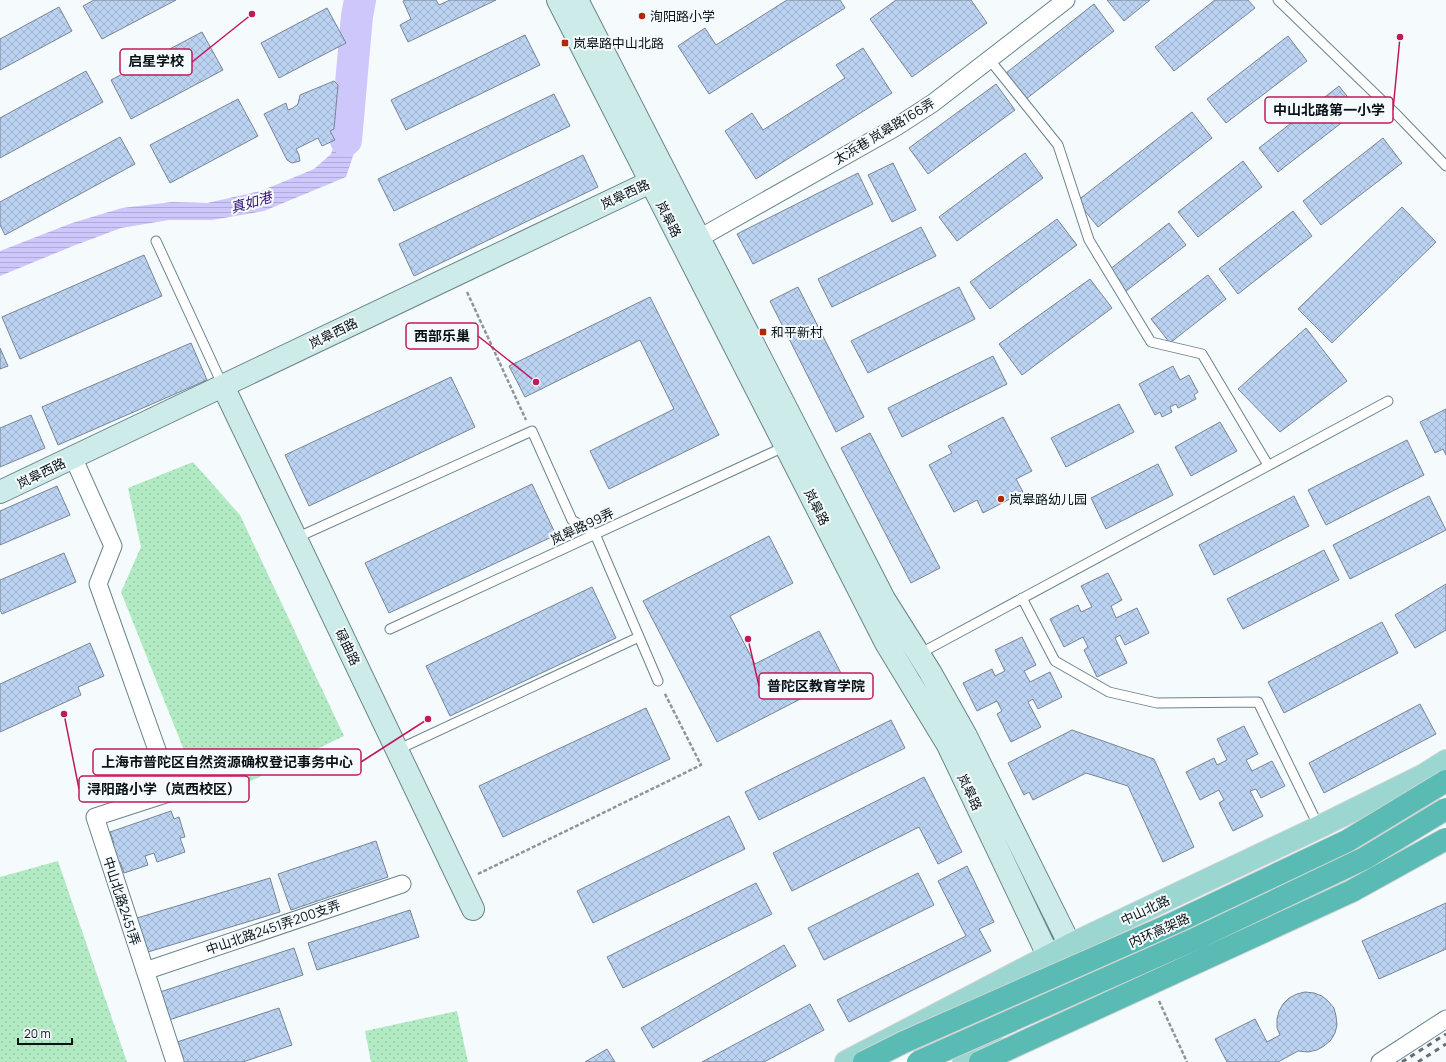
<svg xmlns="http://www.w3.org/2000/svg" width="1446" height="1062" viewBox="0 0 1446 1062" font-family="Manrope,'Noto Sans SC',sans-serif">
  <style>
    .park { fill: url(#park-dots) }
    .water { fill: url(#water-rules) }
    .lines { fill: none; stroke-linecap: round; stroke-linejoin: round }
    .river { stroke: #cec7fc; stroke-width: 32 }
    .building { fill: url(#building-cross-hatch); stroke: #778597 }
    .lane-casing { stroke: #6a848d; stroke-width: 11 }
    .street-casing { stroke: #6a848d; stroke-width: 19 }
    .secondary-casing { stroke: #6a848d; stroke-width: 24 }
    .primary-casing { stroke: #d3d4d5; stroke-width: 24 }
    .path { stroke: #8e9699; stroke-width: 2.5; stroke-dasharray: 4 2; stroke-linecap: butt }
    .lane { stroke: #fff; stroke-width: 9 }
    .street { stroke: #fff; stroke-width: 17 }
    .secondary { stroke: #cdebe8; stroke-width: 22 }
    .primary { stroke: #9bd6d1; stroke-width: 22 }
    .rail { stroke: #656d71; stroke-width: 3; stroke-dasharray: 5 5; stroke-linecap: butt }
    .highway-bridge-casing { stroke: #d3d4d5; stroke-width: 24; stroke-linecap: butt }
    .highway-bridge { stroke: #59bbb3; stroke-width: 22 }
    .poi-dot { fill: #b32708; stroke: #f5fbfd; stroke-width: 1.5 }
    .labels { text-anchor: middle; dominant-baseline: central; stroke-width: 4; stroke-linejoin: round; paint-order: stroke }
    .poi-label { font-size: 13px; fill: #081216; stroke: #f5fbfd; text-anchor: start }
    .street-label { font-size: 13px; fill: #081216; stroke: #f5fbfd }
    .water-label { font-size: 14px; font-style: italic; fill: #351175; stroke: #f5fbfd }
    .leader { fill: none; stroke: #c2185b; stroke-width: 1.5 }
    .callout-dot { fill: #c2185b; stroke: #f5fbfd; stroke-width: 1.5 }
    .callout { fill: #f5fbfd; stroke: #c2185b; stroke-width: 1.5 }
    .callout-label { font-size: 14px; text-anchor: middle; font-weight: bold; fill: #081216 }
  </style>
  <defs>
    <pattern id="park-dots" width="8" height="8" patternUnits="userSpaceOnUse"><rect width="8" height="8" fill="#b2ebc3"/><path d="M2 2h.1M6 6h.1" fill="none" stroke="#98c8a7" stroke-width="1.8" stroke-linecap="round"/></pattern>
    <pattern id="water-rules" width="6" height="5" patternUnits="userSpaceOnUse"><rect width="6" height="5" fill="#cec7fc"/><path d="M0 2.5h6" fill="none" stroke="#afaad7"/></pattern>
    <pattern id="building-cross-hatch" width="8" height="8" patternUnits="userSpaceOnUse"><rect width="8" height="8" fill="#bcd2f1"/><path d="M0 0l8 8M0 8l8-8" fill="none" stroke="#a0b3ce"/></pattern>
  </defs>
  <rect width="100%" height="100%" fill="#f5fbfd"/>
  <path class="park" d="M 193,462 L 240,515 L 344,736 L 205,803 L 121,592 L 141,547 L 128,488 Z
    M 58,861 L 127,1062 L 0,1062 L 0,877 Z
    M 457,1011 L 468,1062 L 371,1062 L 365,1031 Z"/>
  <path class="water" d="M 359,0 L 369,0 L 366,33 L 364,102 L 357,144 L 346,177 L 264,211 L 212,220 L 169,220 L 121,228 L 73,246 L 0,276 L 0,251 L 72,223 L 122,208 L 172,202 L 207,203 L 261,191 L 314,169 L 331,154 L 349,99 Z"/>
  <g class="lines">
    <path class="river" d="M 346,140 L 357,16 L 360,0"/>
  </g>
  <path class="building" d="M 94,0 L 176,0 L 102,39 L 83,6 Z
    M 406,0 L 436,0 L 439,5 L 450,0 L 496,0 L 408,42 L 400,25 L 411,19 L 403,1 Z
    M 787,0 L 840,0 L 845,8 L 709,94 L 678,46 L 705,28 L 716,45 Z
    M 896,0 L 971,0 L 987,23 L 912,77 L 870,19 Z
    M 1107,0 L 1150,0 L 1124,21 Z
    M 1215,0 L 1248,0 L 1255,8 L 1174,71 L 1155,47 Z
    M 1094,4 L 1114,31 L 1026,99 L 1006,73 Z
    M 59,7 L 72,31 L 0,70 L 0,39 Z
    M 327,8 L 346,43 L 279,78 L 261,43 Z
    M 202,32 L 223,70 L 131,119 L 111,80 Z
    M 525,35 L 540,65 L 406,130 L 391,100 Z
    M 1288,36 L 1307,61 L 1226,123 L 1207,99 Z
    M 863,48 L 892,93 L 756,179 L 725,131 L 752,113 L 763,130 L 845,78 L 836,65 Z
    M 86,71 L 103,102 L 0,158 L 0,118 Z
    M 334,81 L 338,85 L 334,129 L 330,131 L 335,140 L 322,146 L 318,138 L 296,149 L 299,155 L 300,161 L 292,163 L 287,160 L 264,114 L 286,103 L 288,110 L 293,108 L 298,104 L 300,95 Z
    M 996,84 L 1015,110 L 928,174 L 909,148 Z
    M 1339,86 L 1358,110 L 1278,172 L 1259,148 Z
    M 554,94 L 570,126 L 394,211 L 378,179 Z
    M 238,99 L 258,136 L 170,183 L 150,145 Z
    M 1192,112 L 1212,138 L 1098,227 L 1077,201 Z
    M 120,137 L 135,164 L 5,235 L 0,225 L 0,202 Z
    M 1383,138 L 1402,163 L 1321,225 L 1303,201 Z
    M 1025,153 L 1043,178 L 957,241 L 939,217 Z
    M 583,155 L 598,187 L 414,276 L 399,244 Z
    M 1243,161 L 1262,187 L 1198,237 L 1178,212 Z
    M 893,163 L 916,210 L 892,222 L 868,175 Z
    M 858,173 L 873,204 L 753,264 L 737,234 Z
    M 1402,207 L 1436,242 L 1332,343 L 1298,309 Z
    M 1293,211 L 1312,236 L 1238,294 L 1219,269 Z
    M 1057,219 L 1077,245 L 990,309 L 970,282 Z
    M 1169,223 L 1186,245 L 1126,291 L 1109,270 Z
    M 921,227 L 936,256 L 832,307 L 818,279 Z
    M 144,255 L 162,296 L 20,359 L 2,317 Z
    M 1208,275 L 1226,299 L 1170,343 L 1151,319 Z
    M 1090,279 L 1112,308 L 1022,375 L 999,344 Z
    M 798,287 L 864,417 L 836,432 L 770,301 Z
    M 959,287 L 975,319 L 868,373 L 851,341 Z
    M 650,297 L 719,435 L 609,489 L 590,451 L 674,409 L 640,340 L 525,397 L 509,366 Z
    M 1306,328 L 1347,381 L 1280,432 L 1238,389 Z
    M 191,343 L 207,380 L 58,445 L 42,407 Z
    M 0,348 L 8,366 L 0,369 Z
    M 993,356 L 1007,384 L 902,437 L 888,408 Z
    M 1173,366 L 1180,380 L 1189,375 L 1198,392 L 1194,395 L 1196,399 L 1178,408 L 1176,404 L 1170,407 L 1172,412 L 1162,417 L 1160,412 L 1155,415 L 1139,384 Z
    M 451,377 L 475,427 L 309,506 L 285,455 Z
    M 1119,404 L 1134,432 L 1066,467 L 1051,438 Z
    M 1446,409 L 1446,455 L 1443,449 L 1435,453 L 1420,422 Z
    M 31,415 L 45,448 L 0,467 L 0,428 Z
    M 1003,417 L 1032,471 L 1016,479 L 1023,492 L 983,513 L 977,500 L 954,512 L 929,465 L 952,453 L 948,446 Z
    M 1220,422 L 1237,451 L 1191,476 L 1175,447 Z
    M 870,433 L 940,568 L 911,583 L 841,448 Z
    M 1407,440 L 1424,475 L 1326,525 L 1308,490 Z
    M 1158,464 L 1173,495 L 1106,529 L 1091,498 Z
    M 532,484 L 556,535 L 389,613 L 365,563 Z
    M 57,486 L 70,515 L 0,545 L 0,511 Z
    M 1294,496 L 1309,526 L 1214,575 L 1199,545 Z
    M 1429,496 L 1446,530 L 1350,579 L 1333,545 Z
    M 769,536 L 793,583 L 730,616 L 755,664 L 819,631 L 843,677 L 717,742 L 643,601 Z
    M 1324,550 L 1339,580 L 1243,629 L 1227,599 Z
    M 64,553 L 76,582 L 2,614 L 0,610 L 0,580 Z
    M 1108,573 L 1122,600 L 1111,606 L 1116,618 L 1137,608 L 1149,633 L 1125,645 L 1120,635 L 1115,638 L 1127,663 L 1097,677 L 1084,650 L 1088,647 L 1083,637 L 1064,647 L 1050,619 L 1078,605 L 1081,612 L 1092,607 L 1081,586 Z
    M 1446,584 L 1446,630 L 1415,648 L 1395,615 Z
    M 592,587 L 616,638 L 450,716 L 426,666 Z
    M 1382,622 L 1398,653 L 1284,713 L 1268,682 Z
    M 1022,637 L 1036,665 L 1024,671 L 1030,682 L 1050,672 L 1062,697 L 1038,709 L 1033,699 L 1028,702 L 1041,727 L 1011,742 L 997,714 L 1002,711 L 997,701 L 977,711 L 963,683 L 992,669 L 995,676 L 1005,671 L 995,650 Z
    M 90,643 L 104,676 L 78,687 L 81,695 L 0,732 L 0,684 Z
    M 1420,704 L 1436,734 L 1324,793 L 1309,763 Z
    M 646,708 L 670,759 L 503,837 L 479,786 Z
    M 891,720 L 905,748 L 759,820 L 745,792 Z
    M 1244,726 L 1258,754 L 1246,760 L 1252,771 L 1272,761 L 1285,786 L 1261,798 L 1256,789 L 1250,791 L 1263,816 L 1233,831 L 1219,803 L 1224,800 L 1219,790 L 1200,800 L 1186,772 L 1214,758 L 1217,765 L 1227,760 L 1217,739 Z
    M 1072,730 L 1154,759 L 1194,847 L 1163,862 L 1128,786 L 1086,773 L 1033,800 L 1029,792 L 1024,795 L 1008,763 Z
    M 924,777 L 962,852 L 938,864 L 919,827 L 792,891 L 773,853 Z
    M 171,811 L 174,819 L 179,817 L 185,837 L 180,838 L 185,852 L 157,862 L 154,853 L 145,856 L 148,865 L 124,873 L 120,862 L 114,864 L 107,845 L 114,843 L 110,832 Z
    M 729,816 L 745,849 L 593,923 L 577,891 Z
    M 376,841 L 388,877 L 291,910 L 278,874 Z
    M 967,866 L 994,922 L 979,929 L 991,951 L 849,1022 L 837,1000 L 966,936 L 938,881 Z
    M 918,873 L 934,905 L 824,960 L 808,928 Z
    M 270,878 L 280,912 L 148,952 L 137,918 Z
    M 756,883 L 772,914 L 623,988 L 607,957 Z
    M 1446,903 L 1446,949 L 1379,979 L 1362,941 Z
    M 410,910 L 419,937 L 317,970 L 308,943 Z
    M 784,945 L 796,966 L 653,1048 L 641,1028 Z
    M 294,948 L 303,975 L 169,1020 L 160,992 Z
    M 1305,992 L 1314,993 L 1322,996 L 1328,1001 L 1334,1008 L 1336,1016 L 1337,1025 L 1335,1033 L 1331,1040 L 1324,1046 L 1317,1050 L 1308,1052 L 1298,1051 L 1278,1062 L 1227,1062 L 1215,1039 L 1255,1019 L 1267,1042 L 1280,1035 L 1277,1028 L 1277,1019 L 1279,1011 L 1283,1004 L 1289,998 L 1297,994 Z
    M 810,1004 L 824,1030 L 764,1062 L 702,1062 Z
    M 279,1008 L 292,1045 L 243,1062 L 184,1062 L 177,1042 Z
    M 607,1049 L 615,1062 L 585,1062 Z"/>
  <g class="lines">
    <defs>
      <path id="lane" d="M 1278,0 L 1398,116 L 1446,166
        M 989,59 L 1058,145 L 1089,240 L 1151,342 L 1202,354 L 1268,465
        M 156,241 L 223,386
        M 296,538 L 532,431 L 572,520 L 595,534 L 658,681
        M 1022,598 L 1055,661 L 1109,692 L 1157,703 L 1258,702 L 1319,827
        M 390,629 L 786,446
        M 919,654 L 1388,401
        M 397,750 L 639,637"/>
      <path id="street" d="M 689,244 L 896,127 L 933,103 L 1066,0
        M 73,457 L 113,546 L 98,584 L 172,792 L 95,817 L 175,1062
        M 145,971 L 402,884
        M 1380,1062 L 1446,1019"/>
      <path id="secondary" d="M 558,0 L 886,643 L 948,745 L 1076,1014
        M 577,0 L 884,599 L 930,672 L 966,736 L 1070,945 L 1096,1004
        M 223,386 L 473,909
        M 0,492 L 663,176"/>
      <path id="primary" d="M 846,1062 L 1070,945 L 1319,827 L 1424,775 L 1446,761
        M 964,1062 L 996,1048"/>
    </defs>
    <use href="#lane" class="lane-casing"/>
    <use href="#street" class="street-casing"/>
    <use href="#secondary" class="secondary-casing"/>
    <use href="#primary" class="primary-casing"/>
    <path class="path" d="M 467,292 L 526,420
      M 478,874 L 701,765 L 664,692
      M 1159,1001 L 1187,1062"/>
    <use href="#lane" class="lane"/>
    <use href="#street" class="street"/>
    <use href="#secondary" class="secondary"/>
    <use href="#primary" class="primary"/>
    <path class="rail" d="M 1402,1062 L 1446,1034
      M 1418,1062 L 1446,1044"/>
    <defs>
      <path id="highway-bridge" d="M 864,1062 L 904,1042 L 1174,923 L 1347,841 L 1446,781
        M 918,1062 L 1195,939 L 1365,858 L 1446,809
        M 980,1062 L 1352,891 L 1446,839"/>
    </defs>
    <use href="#highway-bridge" class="highway-bridge-casing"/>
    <use href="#highway-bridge" class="highway-bridge"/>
  </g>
  <g class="poi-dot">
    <circle cx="642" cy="16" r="4"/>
    <rect x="561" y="39" width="8" height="8" rx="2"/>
    <rect x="759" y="328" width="8" height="8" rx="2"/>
    <circle cx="1001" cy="499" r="4"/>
  </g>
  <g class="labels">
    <g class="poi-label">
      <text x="650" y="16">洵阳路小学</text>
      <text x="573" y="43">岚皋路中山北路</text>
      <text x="771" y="332">和平新村</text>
      <text x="1009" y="499">岚皋路幼儿园</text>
    </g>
    <g class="street-label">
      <text transform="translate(884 131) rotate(-31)">太浜巷 岚皋路166弄</text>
      <text transform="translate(625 194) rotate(-25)">岚皋西路</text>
      <text transform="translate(669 219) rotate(63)">岚皋路</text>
      <text transform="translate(333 333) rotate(-26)">岚皋西路</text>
      <text transform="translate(41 473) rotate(-26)">岚皋西路</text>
      <text transform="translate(817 507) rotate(63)">岚皋路</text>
      <text transform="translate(582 526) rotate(-25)">岚皋路99弄</text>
      <text transform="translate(348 647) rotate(64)">碌曲路</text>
      <text transform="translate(970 792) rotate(64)">岚皋路</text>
      <text transform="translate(122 901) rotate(72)">中山北路2451弄</text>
      <text transform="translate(1145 910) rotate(-25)">中山北路</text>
      <text transform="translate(273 927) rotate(-19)">中山北路2451弄200支弄</text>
      <text transform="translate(1159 930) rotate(-24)">内环高架路</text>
    </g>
    <g class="water-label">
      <text transform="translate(251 202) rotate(-16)">真如港</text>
    </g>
  </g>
  <path class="leader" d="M252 14L192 62M1400 37L1393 110M536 382L478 336M748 639L759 686M428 719L361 762M64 714L79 789"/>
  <g class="callout-dot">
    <circle cx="252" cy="14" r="4"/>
    <circle cx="1400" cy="37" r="4"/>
    <circle cx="536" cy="382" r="4"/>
    <circle cx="748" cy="639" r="4"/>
    <circle cx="428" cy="719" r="4"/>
    <circle cx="64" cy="714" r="4"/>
  </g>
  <g class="callout">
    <rect x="120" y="49" width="72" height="26" rx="4"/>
    <rect x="1265" y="97" width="128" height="26" rx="4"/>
    <rect x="406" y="323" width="72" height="26" rx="4"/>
    <rect x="759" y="673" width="114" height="26" rx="4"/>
    <rect x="93" y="749" width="268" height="26" rx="4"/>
    <rect x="79" y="776" width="170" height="26" rx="4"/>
  </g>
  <g class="callout-label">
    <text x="156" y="66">启星学校</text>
    <text x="1329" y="115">中山北路第一小学</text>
    <text x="442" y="341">西部乐巢</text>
    <text x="816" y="691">普陀区教育学院</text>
    <text x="227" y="767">上海市普陀区自然资源确权登记事务中心</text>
    <text x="164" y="794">浔阳路小学（岚西校区）</text>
  </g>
  <path d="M18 1038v6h54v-6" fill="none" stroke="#081216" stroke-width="2"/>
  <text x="24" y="1038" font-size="12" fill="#081216" stroke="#f5fbfd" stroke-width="3" paint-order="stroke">20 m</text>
</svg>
